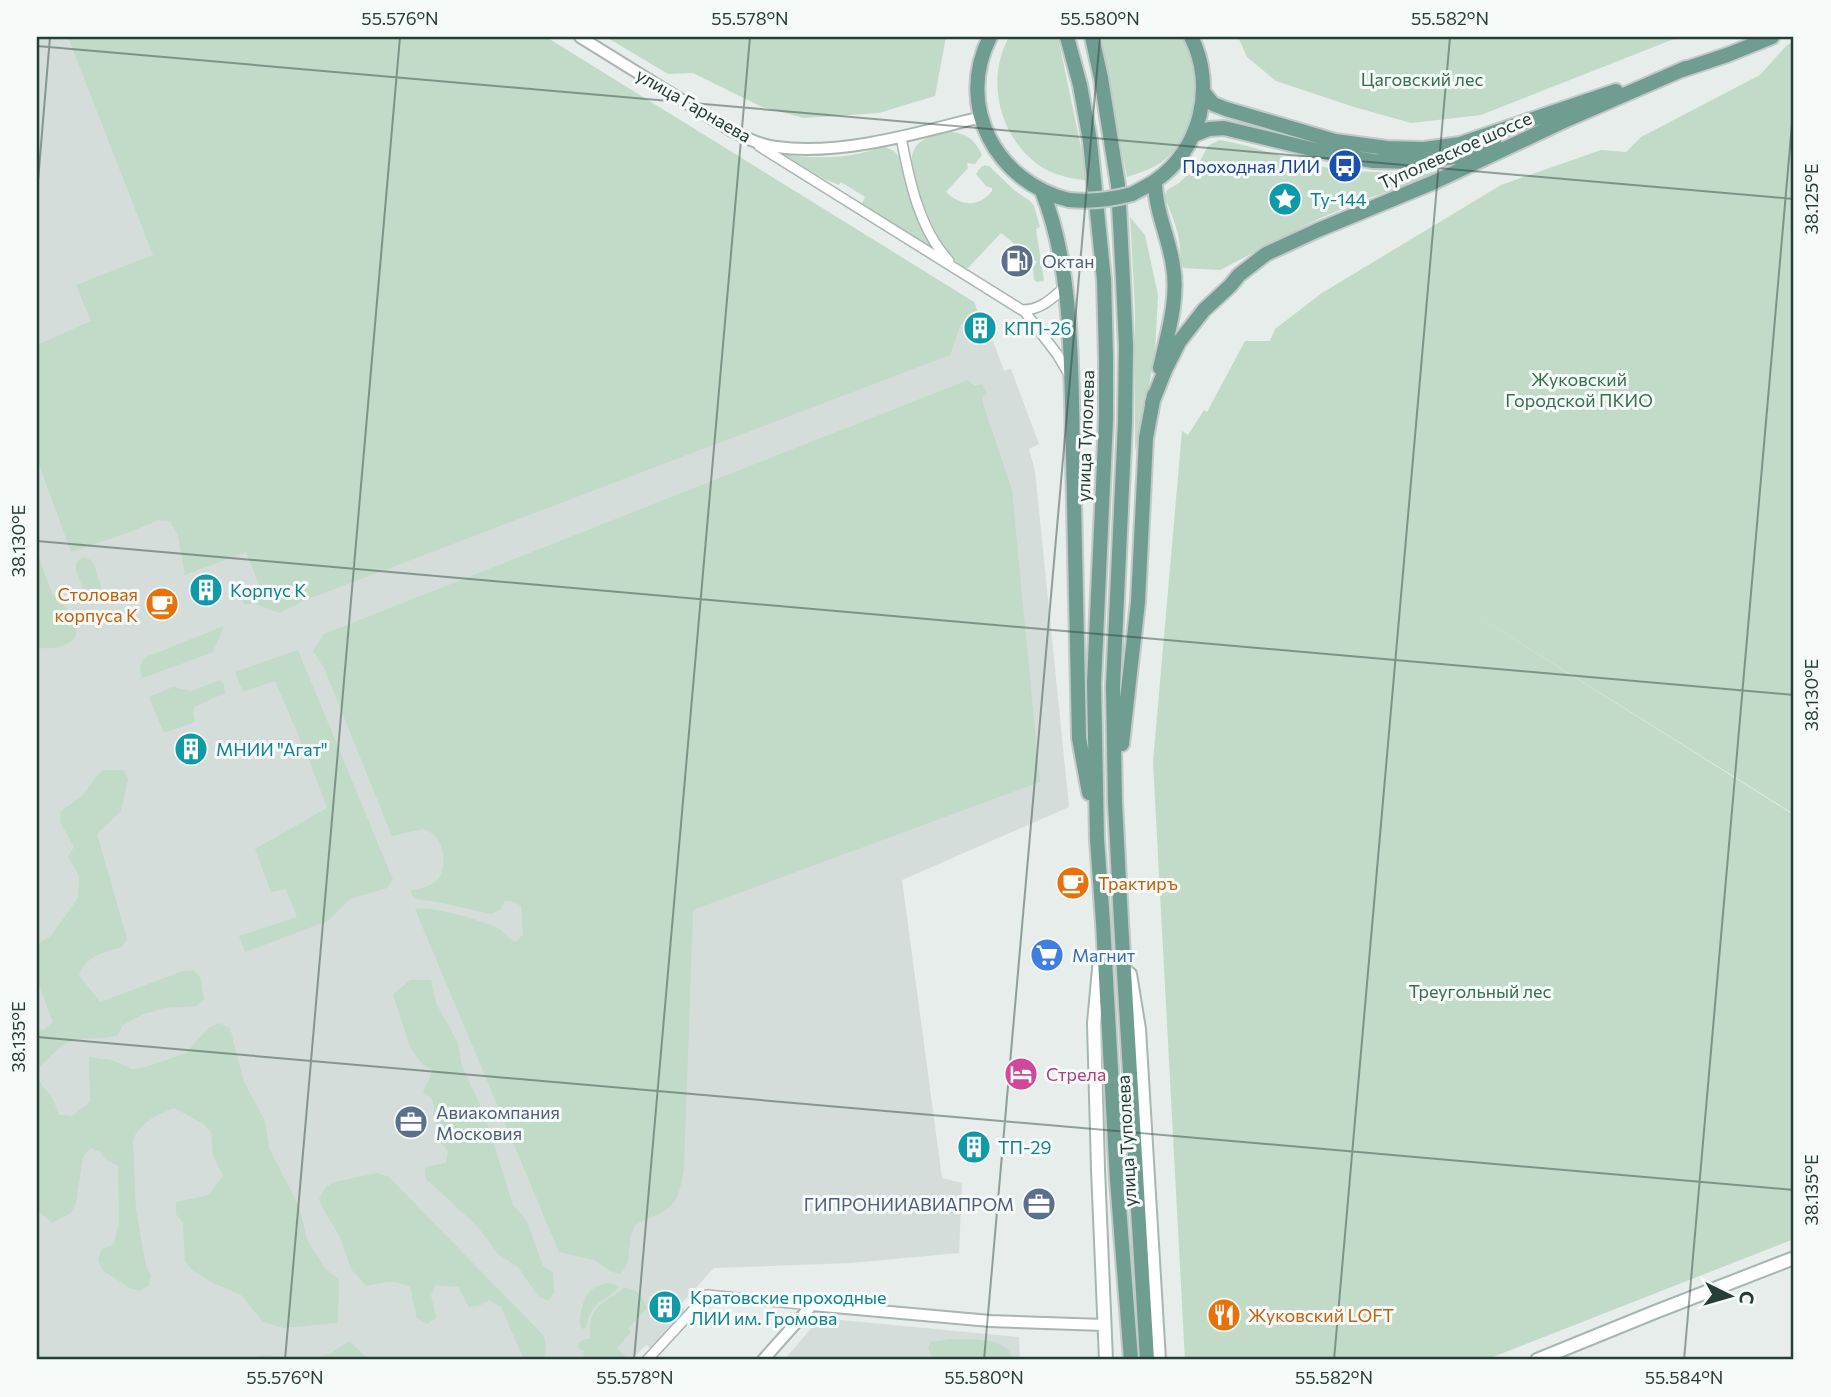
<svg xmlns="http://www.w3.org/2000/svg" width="1831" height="1397" viewBox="0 0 1831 1397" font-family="Commissioner,sans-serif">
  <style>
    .built { fill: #d4ddd9 }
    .green { fill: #c1dbc8 }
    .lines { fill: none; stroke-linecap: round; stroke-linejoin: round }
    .minor-casing { stroke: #a9b5b1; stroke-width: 12 }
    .tertiary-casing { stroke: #a9b5b1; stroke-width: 14 }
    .secondary-casing { stroke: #a5b7b1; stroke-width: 16 }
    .primary-casing { stroke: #c3c9c7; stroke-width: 18 }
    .minor { stroke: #fff; stroke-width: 9 }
    .tertiary { stroke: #fff; stroke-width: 10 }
    .secondary { stroke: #fff; stroke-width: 12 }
    .primary { stroke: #709d91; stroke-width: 14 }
    .primary-bridge-casing { stroke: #c3c9c7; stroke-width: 18; stroke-linecap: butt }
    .primary-bridge { stroke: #709d91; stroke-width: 14 }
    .ticks { fill: none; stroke: #273d37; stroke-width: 2; stroke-opacity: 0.45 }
    .labels { text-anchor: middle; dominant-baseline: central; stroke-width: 6; stroke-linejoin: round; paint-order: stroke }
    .park-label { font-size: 18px; fill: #356f4b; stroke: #f6faf8 }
    .street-label { font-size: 18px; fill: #273d37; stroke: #f6faf8 }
    .transit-label { font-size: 18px; fill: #164399; stroke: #f6faf8; text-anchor: end }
    .culture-label { font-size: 18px; fill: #0d838f; stroke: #f6faf8; text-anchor: start }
    .service-label { font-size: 18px; fill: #4e5e75; stroke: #f6faf8; text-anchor: start }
    .food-label { font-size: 18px; fill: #c56008; stroke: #f6faf8; text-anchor: start }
    .shop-label { font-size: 18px; fill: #366cbe; stroke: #f6faf8; text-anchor: start }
    .hotel-label { font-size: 18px; fill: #b23c85; stroke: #f6faf8; text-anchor: start }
    .neatline { fill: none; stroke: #273d37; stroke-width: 2.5 }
    .ticks-label { font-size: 18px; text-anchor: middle; fill: #273d37 }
  </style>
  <rect width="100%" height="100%" fill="#e6edea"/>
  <path class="built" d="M 37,37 L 546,37 L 974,302 L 981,321 L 992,317 L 996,330 L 990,333 L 1004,371 L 1011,369 L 1039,444 L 1029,449 L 1035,471 L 1069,807 L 902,880 L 942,1178 L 962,1183 L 959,1253 L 851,1263 L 714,1268 L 680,1305 L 685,1310 L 650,1348 L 646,1345 L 631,1360 L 626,1357 L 623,1360 L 37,1360 Z
    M 820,1318 L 1019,1337 L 1020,1360 L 784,1360 Z"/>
  <path class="green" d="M 68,37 L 546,37 L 974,302 L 980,318 L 961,324 L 950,355 L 303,601 L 280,613 L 252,603 L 244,605 L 242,597 L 261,590 L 246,552 L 185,575 L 178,536 L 170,521 L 158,520 L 128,533 L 71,552 L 37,459 L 37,345 L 91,321 L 76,285 L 153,255 Z
    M 606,37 L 946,37 L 935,96 L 879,113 L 804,118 L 762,107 L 693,73 L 668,74 Z
    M 1009,37 L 1058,37 L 1088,181 C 1070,178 1052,175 1037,164 C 998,134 986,79 1009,37 Z
    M 1098,37 L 1183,37 C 1203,76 1200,132 1162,162 C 1152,169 1139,173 1127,177 Z
    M 1238,37 L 1679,37 L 1481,115 L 1411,123 L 1354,107 L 1276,81 L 1247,57 Z
    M 1794,42 L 1794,814 L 1442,594 L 1794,815 L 1794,1239 L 1485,1360 L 1185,1360 L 1153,762 L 1182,431 L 1188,435 L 1204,410 L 1207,412 L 1245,341 L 1270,341 L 1275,329 L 1322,293 L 1501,185 L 1601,150 L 1626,152 L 1641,137 L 1760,75 L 1787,45 Z
    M 951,132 C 967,133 975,140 982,155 L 975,164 L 967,163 L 968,168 L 946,192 C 960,206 979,208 992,191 L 992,188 L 986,186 L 976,174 C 980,168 982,164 989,166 L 1014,190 L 1030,201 L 1034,206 L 1040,227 L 1036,229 L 1044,281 L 1037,282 L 1034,280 L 1033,268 L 1037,262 L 1001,233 L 968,268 C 944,266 913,184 912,162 C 911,156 913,151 916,146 C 924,136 939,135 951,132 Z
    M 1219,140 C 1253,145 1285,159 1318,166 C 1359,174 1400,173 1442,172 L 1369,198 L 1318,219 L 1220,270 L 1183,268 C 1179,257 1181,246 1178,235 C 1175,222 1170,209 1164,197 L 1167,190 L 1179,183 L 1198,165 L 1208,146 Z
    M 885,147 L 894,151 L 902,160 L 939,254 L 862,204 L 865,197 L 841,182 L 839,185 L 824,179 L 778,153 C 803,158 832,159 857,154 C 867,152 875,148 885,147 Z
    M 1130,217 L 1145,235 L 1158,295 L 1155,352 L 1149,387 L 1135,451 L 1135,308 Z
    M 968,380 L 975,386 L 982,384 L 987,394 L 982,397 L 983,404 L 1012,490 L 1040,782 L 693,910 L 684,1168 C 682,1177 681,1188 677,1197 C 671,1212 649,1217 635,1225 C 633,1230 630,1236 630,1242 C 627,1256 632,1262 620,1274 L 613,1272 L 594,1260 L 559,1252 L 415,909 C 428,905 479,920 493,926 C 503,929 505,937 516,942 L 523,934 L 521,906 L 511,901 L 505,901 L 500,910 L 492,914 L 437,902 L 415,899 L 412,896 L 411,891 C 418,888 426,888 432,884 C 448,875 446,846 434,835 C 431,832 427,831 424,829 L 392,836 L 324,668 L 313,651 L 324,634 Z
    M 37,549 C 41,564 46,578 52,592 C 56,600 65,605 70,613 C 90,643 60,650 37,648 Z
    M 84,557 L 91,560 L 94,564 L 104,596 L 99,604 L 91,604 L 88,602 L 76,570 L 76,562 Z
    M 224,626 L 213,652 L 143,678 C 139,671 139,663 146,657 Z
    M 298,650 L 393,880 L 387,888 L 350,899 L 328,921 L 245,952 L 239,936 L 297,917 L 286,889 L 271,892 L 255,849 L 327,808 L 311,765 L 275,681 L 243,692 L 235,672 Z
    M 220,680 L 224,685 L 225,693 L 194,707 L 193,715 L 195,722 L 164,733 L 149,697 L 173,687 L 192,691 Z
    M 102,770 L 124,770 L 128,780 L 121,811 L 97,834 L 127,939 L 122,947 C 104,952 86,956 79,975 L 100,1002 L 183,971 L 194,970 L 201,979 L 204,1000 L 197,1006 L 164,1008 L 144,1014 L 123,1025 L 118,1035 C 103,1041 87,1036 72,1041 C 60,1045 49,1058 40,1067 C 37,1088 44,1084 52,1098 C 55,1103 57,1110 60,1115 L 72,1116 L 90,1102 L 89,1057 L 111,1060 L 132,1069 L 143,1068 L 186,1053 L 208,1028 L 219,1023 L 230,1028 L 244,1082 L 265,1121 L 269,1148 L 299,1206 L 307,1239 L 324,1267 L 339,1280 L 338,1323 L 283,1328 L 263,1322 L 241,1295 L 211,1282 L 192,1270 L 185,1261 L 183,1223 L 176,1214 L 176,1202 L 209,1195 L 223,1176 L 213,1156 L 211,1133 L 204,1124 L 174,1108 C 157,1115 140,1122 133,1140 L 136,1210 L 146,1265 L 151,1275 L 149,1285 L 140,1291 L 130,1288 L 102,1270 L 98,1259 L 102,1249 L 114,1244 L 119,1222 L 118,1166 L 106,1160 L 100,1152 L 90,1148 L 83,1157 L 76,1203 L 71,1213 L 52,1223 L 37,1210 L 37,1031 L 44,1029 L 53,1022 L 37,980 L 37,944 L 51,936 L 78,898 L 79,876 L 68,856 L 74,847 L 60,822 L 61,811 L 81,797 Z
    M 410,980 L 431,980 L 436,1003 L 458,1043 L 462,1066 L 485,1116 L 513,1205 L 527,1221 L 543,1266 L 553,1272 L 554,1293 L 548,1301 L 538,1296 L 518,1267 L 498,1254 L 477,1226 L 426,1179 L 425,1167 L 446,1163 L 448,1151 L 441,1143 L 432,1099 L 423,1092 L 433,1070 L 423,1065 L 410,1047 L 393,994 Z
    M 378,1173 L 389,1177 L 544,1336 L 546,1349 L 543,1360 L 524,1360 L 501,1307 L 489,1300 L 479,1306 L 469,1307 L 458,1287 L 436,1285 L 431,1295 L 436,1318 L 427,1324 L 417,1318 L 410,1287 C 395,1278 383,1283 366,1286 L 351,1269 L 340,1237 L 323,1209 L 319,1199 L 325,1188 L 334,1182 Z
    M 608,1283 L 617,1285 L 619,1287 C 605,1302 589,1302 587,1327 L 583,1329 L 580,1326 C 580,1306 585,1286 608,1283 Z
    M 624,1288 C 638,1288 642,1297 647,1308 L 628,1329 L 631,1332 L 617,1348 L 626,1357 L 623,1360 L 589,1360 L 584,1356 L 583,1351 L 578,1347 C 580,1339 583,1340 590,1338 C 591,1332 589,1325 591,1320 C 595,1303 613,1298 624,1288 Z
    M 952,1339 C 971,1340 1009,1336 1013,1360 L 934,1360 L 928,1348 L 930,1342 Z
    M 349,1341 L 365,1356 L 367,1360 L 242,1360 L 264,1355 L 309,1359 L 330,1354 Z"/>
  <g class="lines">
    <defs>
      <path id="minor" d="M 901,137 C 909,179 919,229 949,261
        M 759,146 L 1025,312 L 1057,354 L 1070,376
        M 1022,310 C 1041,310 1051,299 1064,288
        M 647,1360 L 707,1295 L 812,1305"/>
      <path id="tertiary" d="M 580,37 L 730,130 C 745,138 760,145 776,147 C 841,156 918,133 981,117
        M 763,1360 L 812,1305 L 990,1321 L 1104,1325"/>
      <path id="secondary" d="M 1100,958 L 1094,1023 L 1098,1169 L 1106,1360
        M 1130,974 L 1139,1029 L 1159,1360
        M 1537,1360 L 1655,1312 L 1794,1258"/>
      <path id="primary" d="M 990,37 C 955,106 996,182 1069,200
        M 1067,37 L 1080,85 L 1090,141 L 1104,280 L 1106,357 L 1106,419 L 1094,683 L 1097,839 L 1103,923 L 1117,1180 L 1131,1360
        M 1092,37 L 1101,78 L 1118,185 L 1123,280 L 1126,346 L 1125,422 L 1113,686 L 1115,802 L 1121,921 L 1147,1360
        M 1679,71 L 1727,55 L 1772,37
        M 1204,93 L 1213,104 L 1226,109 L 1335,141 L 1387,148 L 1424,149 L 1460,144 L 1616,91
        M 1194,135 L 1209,129 L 1224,128 L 1332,154 L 1373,161 L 1419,162 L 1462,156 L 1495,145
        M 1155,181 C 1155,211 1169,237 1173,266 C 1179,299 1167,336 1160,368
        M 1042,191 C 1074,270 1071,371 1073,455 C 1075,549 1077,644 1079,738 L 1089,793
        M 1132,194 C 1139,190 1148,186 1155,181 C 1201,150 1216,85 1191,37
        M 1152,403 L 1165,370 L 1179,342 L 1204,310 L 1230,286 L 1239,275 L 1266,254 L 1318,230 L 1432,183 L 1566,120 L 1686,68
        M 1122,744 L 1138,602 L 1146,438 L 1154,395"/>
    </defs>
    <use href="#minor" class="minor-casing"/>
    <use href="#tertiary" class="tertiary-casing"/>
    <use href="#secondary" class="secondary-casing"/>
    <use href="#primary" class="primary-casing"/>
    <use href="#minor" class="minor"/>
    <use href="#tertiary" class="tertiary"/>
    <use href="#secondary" class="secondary"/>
    <use href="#primary" class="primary"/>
    <defs>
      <path id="primary-bridge" d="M 1069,200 C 1092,202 1110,200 1132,194"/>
    </defs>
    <use href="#primary-bridge" class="primary-bridge-casing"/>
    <use href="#primary-bridge" class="primary-bridge"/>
  </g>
  <path class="ticks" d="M 37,46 L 1794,199M 37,193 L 50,37M 37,541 L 1794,695M 37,1037 L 1794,1190M 285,1360 L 400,37M 634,1360 L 750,37M 984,1360 L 1100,37M 1334,1360 L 1450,37M 1684,1360 L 1794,101"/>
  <defs>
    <symbol id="bus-disc" viewBox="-11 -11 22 22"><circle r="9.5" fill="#1a4fb4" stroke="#f6faf8"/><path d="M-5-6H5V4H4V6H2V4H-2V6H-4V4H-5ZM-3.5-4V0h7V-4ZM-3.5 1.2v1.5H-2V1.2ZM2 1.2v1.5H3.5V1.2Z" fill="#fff"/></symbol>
    <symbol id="sight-disc" viewBox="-11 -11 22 22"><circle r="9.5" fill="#0f9aa8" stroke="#f6faf8"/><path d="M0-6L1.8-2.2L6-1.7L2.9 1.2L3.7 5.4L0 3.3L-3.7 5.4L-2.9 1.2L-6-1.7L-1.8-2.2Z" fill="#fff"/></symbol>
    <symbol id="fuel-disc" viewBox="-11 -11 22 22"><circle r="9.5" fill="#5c6f8a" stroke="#f6faf8"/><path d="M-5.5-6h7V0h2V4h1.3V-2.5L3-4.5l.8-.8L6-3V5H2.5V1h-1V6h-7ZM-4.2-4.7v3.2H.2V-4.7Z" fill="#fff"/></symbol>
    <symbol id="building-disc" viewBox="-11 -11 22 22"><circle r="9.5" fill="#0f9aa8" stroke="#f6faf8"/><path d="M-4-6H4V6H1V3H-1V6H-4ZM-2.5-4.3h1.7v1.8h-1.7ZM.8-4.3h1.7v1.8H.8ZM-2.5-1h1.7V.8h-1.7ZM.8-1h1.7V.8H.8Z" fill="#fff"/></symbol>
    <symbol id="cafe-disc" viewBox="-11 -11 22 22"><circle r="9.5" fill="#e8710a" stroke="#f6faf8"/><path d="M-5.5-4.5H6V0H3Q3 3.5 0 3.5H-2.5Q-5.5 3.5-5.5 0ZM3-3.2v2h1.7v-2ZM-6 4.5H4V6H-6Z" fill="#fff"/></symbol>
    <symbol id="supermarket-disc" viewBox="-11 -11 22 22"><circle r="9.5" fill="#3f7fe0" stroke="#f6faf8"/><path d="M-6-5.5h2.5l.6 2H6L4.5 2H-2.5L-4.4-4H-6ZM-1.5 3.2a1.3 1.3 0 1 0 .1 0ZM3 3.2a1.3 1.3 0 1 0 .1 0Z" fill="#fff"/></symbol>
    <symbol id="hotel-disc" viewBox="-11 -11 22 22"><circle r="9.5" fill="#d1479c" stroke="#f6faf8"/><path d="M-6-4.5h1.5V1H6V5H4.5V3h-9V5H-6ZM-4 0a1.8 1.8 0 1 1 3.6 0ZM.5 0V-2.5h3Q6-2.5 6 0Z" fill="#fff"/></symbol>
    <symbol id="office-disc" viewBox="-11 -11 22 22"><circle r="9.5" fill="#5c6f8a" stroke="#f6faf8"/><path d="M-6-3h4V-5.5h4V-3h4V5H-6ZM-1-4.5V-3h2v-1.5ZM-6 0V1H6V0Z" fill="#fff"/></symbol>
    <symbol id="restaurant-disc" viewBox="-11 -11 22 22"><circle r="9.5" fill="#e8710a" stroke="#f6faf8"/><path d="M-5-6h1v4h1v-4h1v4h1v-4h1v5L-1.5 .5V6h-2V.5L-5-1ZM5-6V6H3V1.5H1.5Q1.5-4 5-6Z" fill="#fff"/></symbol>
  </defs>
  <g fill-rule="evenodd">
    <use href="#bus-disc" x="1326" y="147" width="38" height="38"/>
    <use href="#sight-disc" x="1266" y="180" width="38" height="38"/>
    <use href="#fuel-disc" x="998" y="242" width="38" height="38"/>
    <use href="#building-disc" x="961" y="309" width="38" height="38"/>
    <use href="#building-disc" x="187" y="571" width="38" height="38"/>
    <use href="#cafe-disc" x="143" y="585" width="38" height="38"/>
    <use href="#building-disc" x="172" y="730" width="38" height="38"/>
    <use href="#cafe-disc" x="1054" y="864" width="38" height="38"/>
    <use href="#supermarket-disc" x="1028" y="936" width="38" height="38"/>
    <use href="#hotel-disc" x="1002" y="1055" width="38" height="38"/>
    <use href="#office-disc" x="392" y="1103" width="38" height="38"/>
    <use href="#building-disc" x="955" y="1128" width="38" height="38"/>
    <use href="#office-disc" x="1020" y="1185" width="38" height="38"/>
    <use href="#building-disc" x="646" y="1288" width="38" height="38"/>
    <use href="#restaurant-disc" x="1205" y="1296" width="38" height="38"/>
  </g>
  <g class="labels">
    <g class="park-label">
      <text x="1422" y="79">Цаговский лес</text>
      <text x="1579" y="379">Жуковский<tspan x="1579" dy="21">Городской ПКИО</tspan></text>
      <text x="1480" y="991">Треугольный лес</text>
    </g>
    <g class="street-label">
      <text transform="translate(694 105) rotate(30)">улица Гарнаева</text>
      <text transform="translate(1455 150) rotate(-24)">Туполевское шоссе</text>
      <text transform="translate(1085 436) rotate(-88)">улица Туполева</text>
      <text transform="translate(1126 1141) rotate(-93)">улица Туполева</text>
    </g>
    <g class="transit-label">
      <text x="1320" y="166">Проходная ЛИИ</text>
    </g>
    <g class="culture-label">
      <text x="1310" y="199">Ty-144</text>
      <text x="1004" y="328">КПП-26</text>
      <text x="230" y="590">Корпус К</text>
      <text x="216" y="749">МНИИ "Агат"</text>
      <text x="998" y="1147">ТП-29</text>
      <text x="690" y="1297">Кратовские проходные<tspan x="690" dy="21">ЛИИ им. Громова</tspan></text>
    </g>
    <g class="service-label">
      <text x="1042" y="261">Октан</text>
      <text x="436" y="1112">Авиакомпания<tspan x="436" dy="21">Московия</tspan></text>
      <text x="1014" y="1204" text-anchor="end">ГИПРОНИИАВИАПРОМ</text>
    </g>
    <g class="food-label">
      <text x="138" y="594" text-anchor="end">Столовая<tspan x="138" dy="21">корпуса К</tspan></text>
      <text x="1098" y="883">Трактиръ</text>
      <text x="1248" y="1315">Жуковский LOFT</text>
    </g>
    <g class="shop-label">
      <text x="1072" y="955">Магнит</text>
    </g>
    <g class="hotel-label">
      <text x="1046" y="1074">Стрела</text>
    </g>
  </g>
  <rect width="1831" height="1397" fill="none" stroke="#f6faf8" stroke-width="77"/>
  <g transform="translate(1730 1296) rotate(95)" stroke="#f6faf8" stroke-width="5" paint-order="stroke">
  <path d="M0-5L12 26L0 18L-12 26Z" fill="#273d37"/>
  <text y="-10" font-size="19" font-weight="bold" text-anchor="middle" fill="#273d37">С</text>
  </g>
  <rect x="38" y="38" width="1754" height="1320" class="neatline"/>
  <g class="ticks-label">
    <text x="400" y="25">55.576°N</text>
    <text x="750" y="25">55.578°N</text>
    <text x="1100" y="25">55.580°N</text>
    <text x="1450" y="25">55.582°N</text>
    <text transform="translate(1812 199) rotate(-90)" y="6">38.125°E</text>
    <text transform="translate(19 541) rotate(-90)" y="6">38.130°E</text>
    <text transform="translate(1812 695) rotate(-90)" y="6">38.130°E</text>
    <text transform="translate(19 1037) rotate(-90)" y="6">38.135°E</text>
    <text transform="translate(1812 1190) rotate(-90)" y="6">38.135°E</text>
    <text x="285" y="1384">55.576°N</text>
    <text x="635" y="1384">55.578°N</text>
    <text x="984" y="1384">55.580°N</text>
    <text x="1334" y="1384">55.582°N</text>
    <text x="1684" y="1384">55.584°N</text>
  </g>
</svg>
